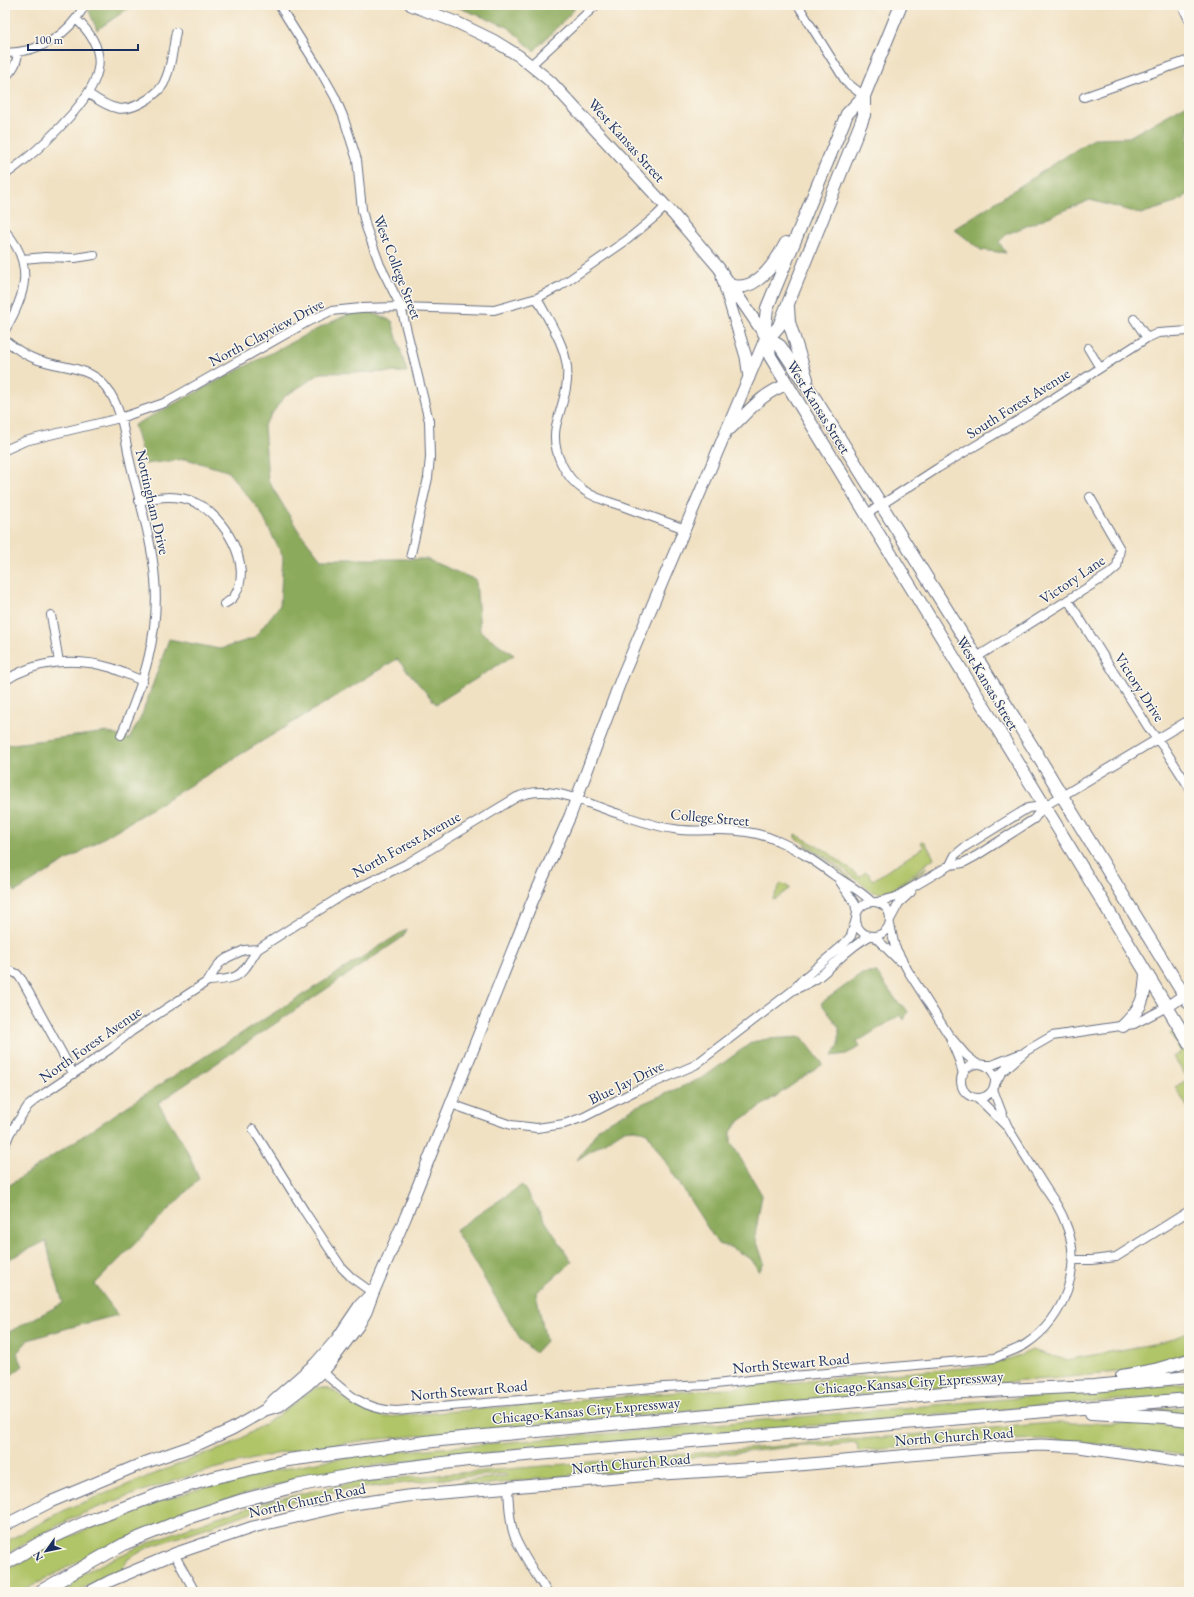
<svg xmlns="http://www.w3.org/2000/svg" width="1194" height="1597" viewBox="0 0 1194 1597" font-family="'EB Garamond',serif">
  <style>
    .green { fill: #b0c468; stroke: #667a63 }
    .forest { fill: #8caa5c; stroke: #546c5d }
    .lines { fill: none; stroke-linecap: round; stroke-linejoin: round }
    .minor-casing { stroke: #666d81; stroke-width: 10 }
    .major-casing { stroke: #666d81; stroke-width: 13 }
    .highway-casing { stroke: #666d81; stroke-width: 14 }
    .minor { stroke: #fff; stroke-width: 8 }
    .major { stroke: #fff; stroke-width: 11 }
    .highway { stroke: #fff; stroke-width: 12 }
    .labels { text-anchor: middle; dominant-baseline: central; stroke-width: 3; stroke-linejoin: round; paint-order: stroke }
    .street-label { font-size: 15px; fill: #1b2f5e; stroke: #fbf7ec }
  </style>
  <rect width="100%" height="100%" fill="#fbf7ec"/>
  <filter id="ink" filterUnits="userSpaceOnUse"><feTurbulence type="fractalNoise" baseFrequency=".025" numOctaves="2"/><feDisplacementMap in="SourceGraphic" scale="8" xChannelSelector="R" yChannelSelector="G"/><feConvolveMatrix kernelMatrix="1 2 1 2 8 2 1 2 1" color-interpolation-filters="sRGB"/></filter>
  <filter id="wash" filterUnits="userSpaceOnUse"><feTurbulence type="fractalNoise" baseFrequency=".012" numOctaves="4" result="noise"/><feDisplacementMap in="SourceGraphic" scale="16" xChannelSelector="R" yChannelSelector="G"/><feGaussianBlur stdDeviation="0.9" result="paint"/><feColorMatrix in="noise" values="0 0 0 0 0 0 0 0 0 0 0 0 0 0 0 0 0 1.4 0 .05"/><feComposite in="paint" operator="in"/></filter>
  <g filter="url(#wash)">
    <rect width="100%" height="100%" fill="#f1e1c3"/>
    <path class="green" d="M 795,834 L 825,850 L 860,877 L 865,872 L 868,873 L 873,880 L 924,847 L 921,843 L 922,841 L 925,842 L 934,858 L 892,890 L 883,893 L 872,892 L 836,863 L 810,846 L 795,838 Z
      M 805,845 L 830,861 L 853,880 L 849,879 L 831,863 L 805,847 Z
      M 926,867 L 927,868 L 925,870 L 892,894 L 885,897 L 885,895 L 893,891 Z
      M 781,883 L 790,888 L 774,900 L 773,898 Z
      M 1174,1032 L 1189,1055 L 1189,1110 L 1175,1087 L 1188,1079 L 1173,1057 L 1181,1052 L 1170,1033 Z
      M 1189,1332 L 1189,1353 L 1130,1370 L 1102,1374 L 369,1440 C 341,1444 313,1447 285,1452 C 222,1465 154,1485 94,1509 C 63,1521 34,1539 5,1555 L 5,1542 L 67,1509 L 194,1458 L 231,1445 L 277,1416 L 315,1388 C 331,1384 344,1400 358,1407 C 366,1412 376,1414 385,1417 L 985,1366 L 1012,1359 L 1032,1350 L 1066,1360 L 1164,1342 Z
      M 1189,1383 L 1189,1394 L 557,1447 L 392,1463 L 337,1472 L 277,1485 L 207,1505 L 100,1550 L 21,1592 L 5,1592 L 5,1570 L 59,1541 L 141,1507 L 225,1481 L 306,1464 L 359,1455 Z
      M 1189,1407 L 1189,1416 L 1153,1410 Z
      M 1052,1423 L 1154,1423 L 1189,1428 L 1189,1456 L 1117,1446 L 1043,1439 L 1009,1440 L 858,1451 L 857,1443 L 826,1446 L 802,1446 L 686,1458 L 687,1469 L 582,1474 L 455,1488 L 448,1486 L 465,1481 L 507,1476 L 505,1474 L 461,1477 L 342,1490 L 261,1509 L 149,1547 L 128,1559 L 122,1570 L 74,1592 L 49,1592 C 119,1552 194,1522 271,1501 C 299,1494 327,1488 354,1482 Z"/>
    <path class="forest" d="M 93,5 L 133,5 L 97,30 L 89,11 Z
      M 452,5 L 574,5 L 574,10 L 534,51 L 508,27 Z
      M 1189,103 L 1189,194 L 1175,203 L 1141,214 L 1090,200 L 1007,234 L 999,242 L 1006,253 L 981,250 L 954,229 L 1094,138 L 1129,137 Z
      M 361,308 L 392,321 L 407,372 L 321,373 L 284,397 L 264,425 L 268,480 L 298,530 L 321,559 L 426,559 L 476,580 L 480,631 L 514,655 L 436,704 L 397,659 L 15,892 L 5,876 L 5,745 L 107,732 L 129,739 L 141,717 L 169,639 L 220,649 L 254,638 L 280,605 L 283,557 L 260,511 L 227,471 L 186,459 L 145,464 L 134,425 L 309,333 Z
      M 407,929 L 403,937 L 158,1103 L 186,1148 L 199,1179 L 95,1284 L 118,1315 L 68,1328 L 28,1340 L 17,1353 L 23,1366 L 5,1380 L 5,1334 L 63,1303 L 52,1266 L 46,1241 L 5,1261 L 5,1188 L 147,1093 Z
      M 876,972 L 897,1001 L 908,1011 L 904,1020 L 900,1015 L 857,1042 L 860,1047 L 846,1054 L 832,1056 L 839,1045 L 839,1027 L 821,1003 L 862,974 Z
      M 802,1037 L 823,1064 L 738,1122 L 731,1132 L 731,1142 L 762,1195 L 755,1236 L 764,1263 L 759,1272 L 752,1260 L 730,1247 L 718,1244 L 647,1133 L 635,1129 L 623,1130 L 577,1160 L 599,1128 L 637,1106 L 704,1077 L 752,1042 L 767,1039 Z
      M 522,1185 L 572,1262 L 536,1293 L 546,1341 L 535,1353 L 521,1340 L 455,1230 Z"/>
  </g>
  <g filter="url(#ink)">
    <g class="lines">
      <defs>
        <path id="minor" d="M 279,5 L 321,72 L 335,97 L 343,116 L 357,160 L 362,210 L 366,227 L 380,265 L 401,307 L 429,421 L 430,457 L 428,478 L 411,554
          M 798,5 L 846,82 L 864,96
          M 1182,5 L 1189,20
          M 5,53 C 41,52 67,37 85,5
          M 531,65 L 596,5
          M 5,78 C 13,69 17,64 18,52
          M 89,94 C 112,110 124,115 148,99 C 156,93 163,88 166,78 C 172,64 173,47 176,32
          M 1084,97 L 1189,60
          M 5,175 C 10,171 16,167 22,162 C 40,148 57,131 72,114 C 101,81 112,52 76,19
          M 5,231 C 35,264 26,295 5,330
          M 23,259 L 45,257 L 75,258 L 94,255
          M 537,298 C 548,320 564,342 567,367 C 569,388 561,406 556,426 C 551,451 565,478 585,491 C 596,499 610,502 622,506 C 643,514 664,521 685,529
          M 1134,319 L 1147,338
          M 5,340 C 16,349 28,358 42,361 C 64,368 90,367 105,386 C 123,407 125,441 131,466 C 140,504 152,541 155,579 C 160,634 143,685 121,735
          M 1088,348 L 1100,368
          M 5,450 L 25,441 L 120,418 L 164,403 L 309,321 L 331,311 L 361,308 L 401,307 L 494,310 L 537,298 L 560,286 L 627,240 L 656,216 L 666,206
          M 139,501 C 159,497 177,494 196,503 C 223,515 254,565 235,595 C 233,599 228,602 224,604
          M 867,514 L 938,468 L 1032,412 L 1147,338 L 1158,333 L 1189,331
          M 1068,600 L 1150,730 L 1164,748 L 1189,787
          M 51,615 L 59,662
          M 977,657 L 1109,574 L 1117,567 L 1120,549 L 1090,497
          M 5,681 C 35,660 77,657 112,668 C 122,672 133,677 143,681
          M 950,865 L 955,855 L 966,846 L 1028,808 L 1044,806 L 1062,796 L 1189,720
          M 839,880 L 855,904 L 857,913
          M856 919a17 17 0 1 1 34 0a17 17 0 1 1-34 0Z
          M 877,902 L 896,897 L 950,865 L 963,863 L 976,856 L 1034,819 L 1044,806
          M 891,918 L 899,903 L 911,892
          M 890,925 L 895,947 L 908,971 L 948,1034 L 966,1055 L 977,1064
          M 875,937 L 899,961
          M 258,949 L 343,895 L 406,864 L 517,797 C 547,783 581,801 610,811 C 631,818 652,826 674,829 C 689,832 704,830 719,830 C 738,830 761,833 778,841 C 799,850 817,863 835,876 C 848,884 861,891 872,902
          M 11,971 L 17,974 L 22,980 L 73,1073
          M 796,989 C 802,986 810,983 816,979 C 835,965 848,947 870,936
          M 950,1038 L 959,1060 L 963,1074
          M961 1081a17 17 0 1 1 34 0a17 17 0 1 1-34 0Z
          M 984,1065 L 992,1065 L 1020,1054
          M 995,1084 L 1001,1073 L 1026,1051 L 1052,1036 L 1134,1024 L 1167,1007
          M 976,1098 L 982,1102 L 1006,1126
          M 451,1104 L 511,1125 L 537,1128 L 564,1124 L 584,1117 L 635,1091 L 695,1065 L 792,991 L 804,978 L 843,945 L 851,936 L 856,919
          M 253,1129 L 305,1212 L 342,1268 L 352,1278 L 373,1293
          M 5,1145 L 10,1133 L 28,1106 L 39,1097 L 110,1049 L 132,1031 L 208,981 L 219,964 L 227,958 L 244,950 L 258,949 C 240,976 242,979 208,981
          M 1072,1260 L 1092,1260 L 1116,1257 L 1189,1211
          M 322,1371 C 346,1393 362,1409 396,1411 L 664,1387 L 707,1385 L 759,1379 L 995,1358 C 1005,1353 1017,1350 1026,1344 C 1065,1318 1084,1266 1065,1222 C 1061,1210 1054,1200 1047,1190 C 1035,1171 1022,1151 1010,1131 C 1003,1118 998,1103 993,1089
          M 508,1488 C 509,1504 509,1520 514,1535 C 522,1555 536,1574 547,1592
          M 174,1554 L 195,1592"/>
        <path id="major" d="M 722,277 L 746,357 L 749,378
          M 730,429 C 746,414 764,391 787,385
          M 1167,1007 L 1189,992
          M 266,1409 L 274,1400 L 315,1364 L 337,1339 L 360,1305 L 371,1294
          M 5,1525 L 50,1502 L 141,1464 L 201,1443 L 232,1429 L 265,1410 L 279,1406 L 308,1384 L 327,1367 L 358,1326 L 366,1312 L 373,1293 L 406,1216 L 532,902 L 570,816 L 622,677 L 766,337 L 719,268 L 673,214 L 550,81 L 519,56 L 493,40 L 458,23 L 411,5
          M 89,1592 L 110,1581 L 174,1554 L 253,1527 L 347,1505 L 407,1496 L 663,1474 L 776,1467 L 1000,1447 L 1041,1445 L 1079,1447 L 1189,1463"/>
        <path id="highway" d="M 864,96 L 847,114 L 767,308 L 765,326 L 770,356 L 1189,1043
          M 733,286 C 758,291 776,262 786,243
          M 788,307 L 789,322 L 807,379
          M 766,337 L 780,346 L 812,394 L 1035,751 L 1062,796 L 1189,1003
          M 766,337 L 774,332 L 779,326 L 861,123 L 864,115 L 864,96 L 901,5
          M 1123,1026 C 1142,1008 1145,998 1146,973
          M 1122,1376 L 1155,1370 L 1189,1360
          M 1091,1413 L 1164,1417 L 1189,1420
          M 5,1564 L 38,1544 L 86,1522 L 157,1495 L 212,1478 L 288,1460 L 441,1440 L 943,1393 L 1094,1386 L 1189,1377
          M 39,1592 L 126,1543 L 190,1517 L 243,1500 L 296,1486 L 362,1473 L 468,1460 L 1189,1399"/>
      </defs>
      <use href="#minor" class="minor-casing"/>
      <use href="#major" class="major-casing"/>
      <use href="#highway" class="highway-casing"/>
      <use href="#minor" class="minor"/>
      <use href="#major" class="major"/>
      <use href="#highway" class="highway"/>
    </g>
  </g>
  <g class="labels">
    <g class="street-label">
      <text transform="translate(627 140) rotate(48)">West Kansas Street</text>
      <text transform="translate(398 267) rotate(69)">West College Street</text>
      <text transform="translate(266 332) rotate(-28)">North Clayview Drive</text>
      <text transform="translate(1018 403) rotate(-32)">South Forest Avenue</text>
      <text transform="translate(819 407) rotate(58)">West Kansas Street</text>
      <text transform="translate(153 502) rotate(77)">Nottingham Drive</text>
      <text transform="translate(1072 579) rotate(-34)">Victory Lane</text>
      <text transform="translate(988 683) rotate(59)">West Kansas Street</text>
      <text transform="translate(1140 687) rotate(57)">Victory Drive</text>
      <text transform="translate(710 817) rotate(5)">College Street</text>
      <text transform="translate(406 844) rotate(-29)">North Forest Avenue</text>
      <text transform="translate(90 1044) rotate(-35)">North Forest Avenue</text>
      <text transform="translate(626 1082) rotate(-26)">Blue Jay Drive</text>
      <text transform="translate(791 1363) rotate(-5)">North Stewart Road</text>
      <text transform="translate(909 1382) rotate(-4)">Chicago-Kansas City Expressway</text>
      <text transform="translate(469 1390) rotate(-5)">North Stewart Road</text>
      <text transform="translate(586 1410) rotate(-5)">Chicago-Kansas City Expressway</text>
      <text transform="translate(954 1436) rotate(-4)">North Church Road</text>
      <text transform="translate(631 1463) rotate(-5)">North Church Road</text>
      <text transform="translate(307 1500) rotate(-12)">North Church Road</text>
    </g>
  </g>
  <rect width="1194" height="1597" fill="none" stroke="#fbf7ec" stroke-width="20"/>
  <g transform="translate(46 1551) rotate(237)" stroke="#fbf7ec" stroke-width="3" paint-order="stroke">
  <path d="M0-3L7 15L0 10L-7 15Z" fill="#1b2f5e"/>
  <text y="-6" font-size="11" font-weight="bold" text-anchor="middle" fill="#1b2f5e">N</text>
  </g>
  <path d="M28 44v6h110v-6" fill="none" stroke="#1b2f5e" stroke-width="2"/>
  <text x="34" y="44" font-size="12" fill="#1b2f5e" stroke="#fbf7ec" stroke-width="3" paint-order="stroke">100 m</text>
</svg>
